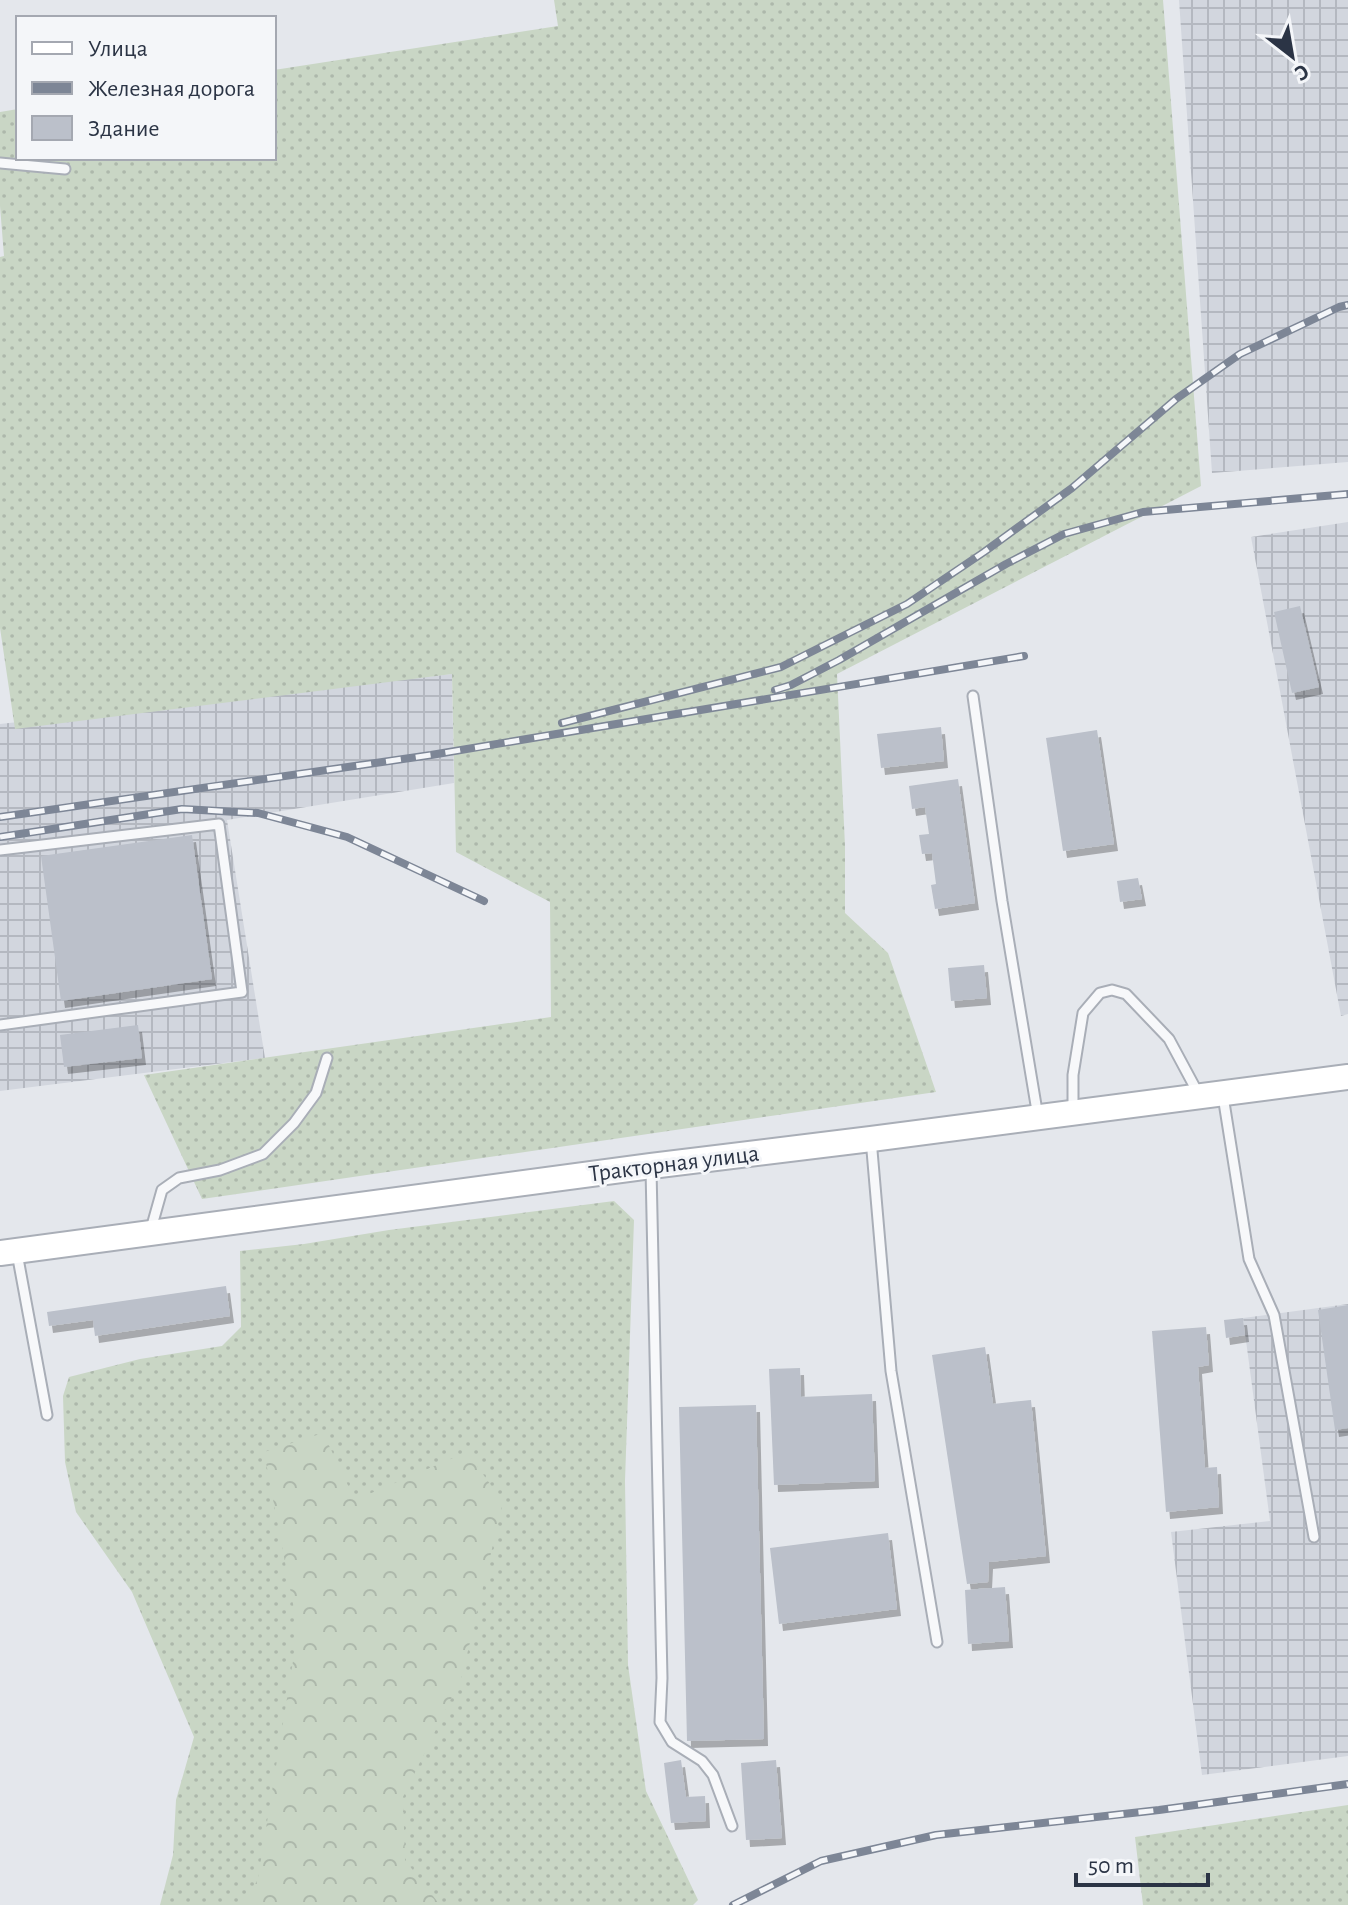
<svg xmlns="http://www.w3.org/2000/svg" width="1348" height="1905" viewBox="0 0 1348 1905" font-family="'Alegreya Sans',sans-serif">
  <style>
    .industrial { fill: url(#industrial-grid) }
    .grass { fill: url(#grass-dots) }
    .forest { fill: url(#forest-crowns) }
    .building { fill: #bbc0ca; filter: url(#shadow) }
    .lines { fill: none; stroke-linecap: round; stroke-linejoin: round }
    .lane-casing { stroke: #a9aeb7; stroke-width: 13 }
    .secondary-casing { stroke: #a9aeb7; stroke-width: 28 }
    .lane { stroke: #f7f8fa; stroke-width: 9 }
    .secondary { stroke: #fff; stroke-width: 24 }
    .rail-casing { stroke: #7d8696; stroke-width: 8 }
    .rail { stroke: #f4f6f9; stroke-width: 5; stroke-dasharray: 15; stroke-linecap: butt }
    .labels { text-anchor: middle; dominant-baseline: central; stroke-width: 6; stroke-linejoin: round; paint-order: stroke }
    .street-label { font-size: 24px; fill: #2b3445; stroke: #f4f6f9 }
  </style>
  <defs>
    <pattern id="industrial-grid" width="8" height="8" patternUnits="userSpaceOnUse" patternTransform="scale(2)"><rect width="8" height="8" fill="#d2d6de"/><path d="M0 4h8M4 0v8" fill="none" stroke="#b4b8c0"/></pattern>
    <pattern id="grass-dots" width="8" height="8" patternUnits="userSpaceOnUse" patternTransform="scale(2)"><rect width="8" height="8" fill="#c9d6c5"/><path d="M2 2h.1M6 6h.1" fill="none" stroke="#adb8ab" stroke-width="1.8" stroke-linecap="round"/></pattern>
    <pattern id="forest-crowns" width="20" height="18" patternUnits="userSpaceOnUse" patternTransform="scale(2)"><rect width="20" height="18" fill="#c9d6c5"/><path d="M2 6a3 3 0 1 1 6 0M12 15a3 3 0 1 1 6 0" fill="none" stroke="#adb8ab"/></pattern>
    <filter id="shadow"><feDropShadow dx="4" dy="7" stdDeviation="0" flood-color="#0004"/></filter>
  </defs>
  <rect width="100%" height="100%" fill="#e4e7ec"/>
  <path class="industrial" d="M 1179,0 L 1348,0 L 1348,462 L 1212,473 Z
    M 1348,522 L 1348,1014 L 1341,1016 L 1251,537 Z
    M 452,674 L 454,783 L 227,820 L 265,1058 L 0,1091 L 0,724 Z
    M 1348,1304 L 1348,1756 L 1202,1775 L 1171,1532 L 1270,1521 L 1243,1318 Z"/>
  <path class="grass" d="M 554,0 L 1163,0 L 1201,486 L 837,674 L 845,846 L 845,913 L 888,953 L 936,1092 L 202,1199 L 144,1075 L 551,1017 L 550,902 L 456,852 L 452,674 L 15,729 L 0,628 L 0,257 L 4,256 L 0,206 L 0,112 L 18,109 L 18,158 L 274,158 L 274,70 L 558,26 Z
    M 614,1201 L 634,1220 L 625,1481 L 628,1665 L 646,1791 L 698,1900 L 693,1905 L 160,1905 L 173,1855 L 176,1800 L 194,1737 L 132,1592 L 76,1512 L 65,1462 L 63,1396 L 69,1377 L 140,1359 L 222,1346 L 241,1327 L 240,1251 L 304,1244 L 389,1230 Z
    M 1348,1805 L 1348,1905 L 1143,1905 L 1135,1837 Z"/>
  <path class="forest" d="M 323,1433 L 355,1500 L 467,1452 L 503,1502 L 462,1676 L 403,1797 L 405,1860 L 440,1905 L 246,1905 L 258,1878 L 298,1630 L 264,1452 Z"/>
  <path class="building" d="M 1300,606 L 1319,687 L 1292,693 L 1274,612 Z
    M 941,727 L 944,761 L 881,768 L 877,734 Z
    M 1097,730 L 1114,844 L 1063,851 L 1046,738 Z
    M 958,779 L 975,903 L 935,909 L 931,885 L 936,884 L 932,853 L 922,854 L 919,835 L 929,834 L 925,807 L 912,809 L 909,786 Z
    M 192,835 L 212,979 L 61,1001 L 41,856 Z
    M 1138,878 L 1142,899 L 1120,902 L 1117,881 Z
    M 984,965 L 987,998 L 951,1001 L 948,968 Z
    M 138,1025 L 142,1058 L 64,1067 L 60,1035 Z
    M 226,1286 L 230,1316 L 95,1336 L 93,1320 L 49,1326 L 47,1312 Z
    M 1348,1305 L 1348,1428 L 1335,1430 L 1318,1310 Z
    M 1243,1318 L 1245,1335 L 1226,1338 L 1224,1320 Z
    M 1206,1327 L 1209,1365 L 1198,1367 L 1205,1468 L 1217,1467 L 1219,1507 L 1166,1512 L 1152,1331 Z
    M 985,1347 L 993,1404 L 1031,1400 L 1046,1556 L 989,1562 L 988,1582 L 967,1584 L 932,1355 Z
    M 800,1368 L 801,1397 L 872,1394 L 875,1481 L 774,1485 L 769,1369 Z
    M 756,1405 L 764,1739 L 687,1741 L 679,1407 Z
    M 888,1533 L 897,1609 L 779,1624 L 770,1548 Z
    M 1005,1587 L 1009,1641 L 968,1644 L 965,1590 Z
    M 681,1760 L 686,1797 L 705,1796 L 706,1821 L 671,1823 L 664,1763 Z
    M 776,1760 L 782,1838 L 746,1840 L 741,1763 Z"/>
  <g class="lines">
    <defs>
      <path id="lane" d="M 0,163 L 65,169
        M 973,696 L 1002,901 L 1038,1117
        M 0,850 L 219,824 L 242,992 L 0,1025
        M 1223,1096 L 1249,1259 L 1274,1315 L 1314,1537
        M 1073,1112 L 1073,1075 L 1083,1013 L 1100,993 L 1112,990 L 1126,994 L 1169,1039 L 1198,1093
        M 871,1139 L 891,1371 L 937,1642
        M 651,1169 L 662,1678 L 660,1722 L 672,1742 L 702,1761 L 713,1775 L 732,1826
        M 151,1229 L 162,1190 L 179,1178 L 220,1170 L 263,1154 L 294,1123 L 316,1093 L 327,1058
        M 17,1253 L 47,1415"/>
      <path id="secondary" d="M 0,1253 L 651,1166 L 871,1139 L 1348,1077"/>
    </defs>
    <use href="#lane" class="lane-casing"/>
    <use href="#secondary" class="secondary-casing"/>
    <use href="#lane" class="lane"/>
    <use href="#secondary" class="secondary"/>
    <defs>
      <path id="rail" d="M 775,690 L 791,685 L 839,660 L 1006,564 L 1064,534 L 1143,512 L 1348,494
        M 562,723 L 781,667 L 907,604 L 984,552 L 1072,488 L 1176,399 L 1240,354 L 1339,307 L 1348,305
        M 0,817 L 431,755 L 1024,656
        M 0,837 L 182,809 L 258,813 L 347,837 L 484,901
        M 733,1905 L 821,1861 L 936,1835 L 1159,1810 L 1348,1784"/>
    </defs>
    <use href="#rail" class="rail-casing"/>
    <use href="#rail" class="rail"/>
  </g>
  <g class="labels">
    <g class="street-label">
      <text transform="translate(674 1164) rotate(-7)">Тракторная улица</text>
    </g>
  </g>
  <rect x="16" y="16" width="260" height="144" fill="#f4f6f9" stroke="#a4a8b1" stroke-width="2"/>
  <rect x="32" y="42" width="40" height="12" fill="#ffffff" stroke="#a4a8b1" stroke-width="2"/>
  <text x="88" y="56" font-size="24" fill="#2b3445">Улица</text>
  <rect x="32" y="82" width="40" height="12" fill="#7d8696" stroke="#a4a8b1" stroke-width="2"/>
  <text x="88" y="96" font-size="24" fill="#2b3445">Железная дорога</text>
  <rect x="32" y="116" width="40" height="24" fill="#bbc0ca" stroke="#a4a8b1" stroke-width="2"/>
  <text x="88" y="136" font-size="24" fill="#2b3445">Здание</text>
  <g transform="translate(1292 56) rotate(149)" stroke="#f4f6f9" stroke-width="6" paint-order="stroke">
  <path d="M0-6L14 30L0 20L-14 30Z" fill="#2b3445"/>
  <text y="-12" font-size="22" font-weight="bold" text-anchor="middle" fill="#2b3445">С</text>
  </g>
  <path d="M1076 1873v12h132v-12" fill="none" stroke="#2b3445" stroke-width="4"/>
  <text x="1088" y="1873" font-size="24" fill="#2b3445" stroke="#f4f6f9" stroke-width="6" paint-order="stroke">50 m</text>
</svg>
